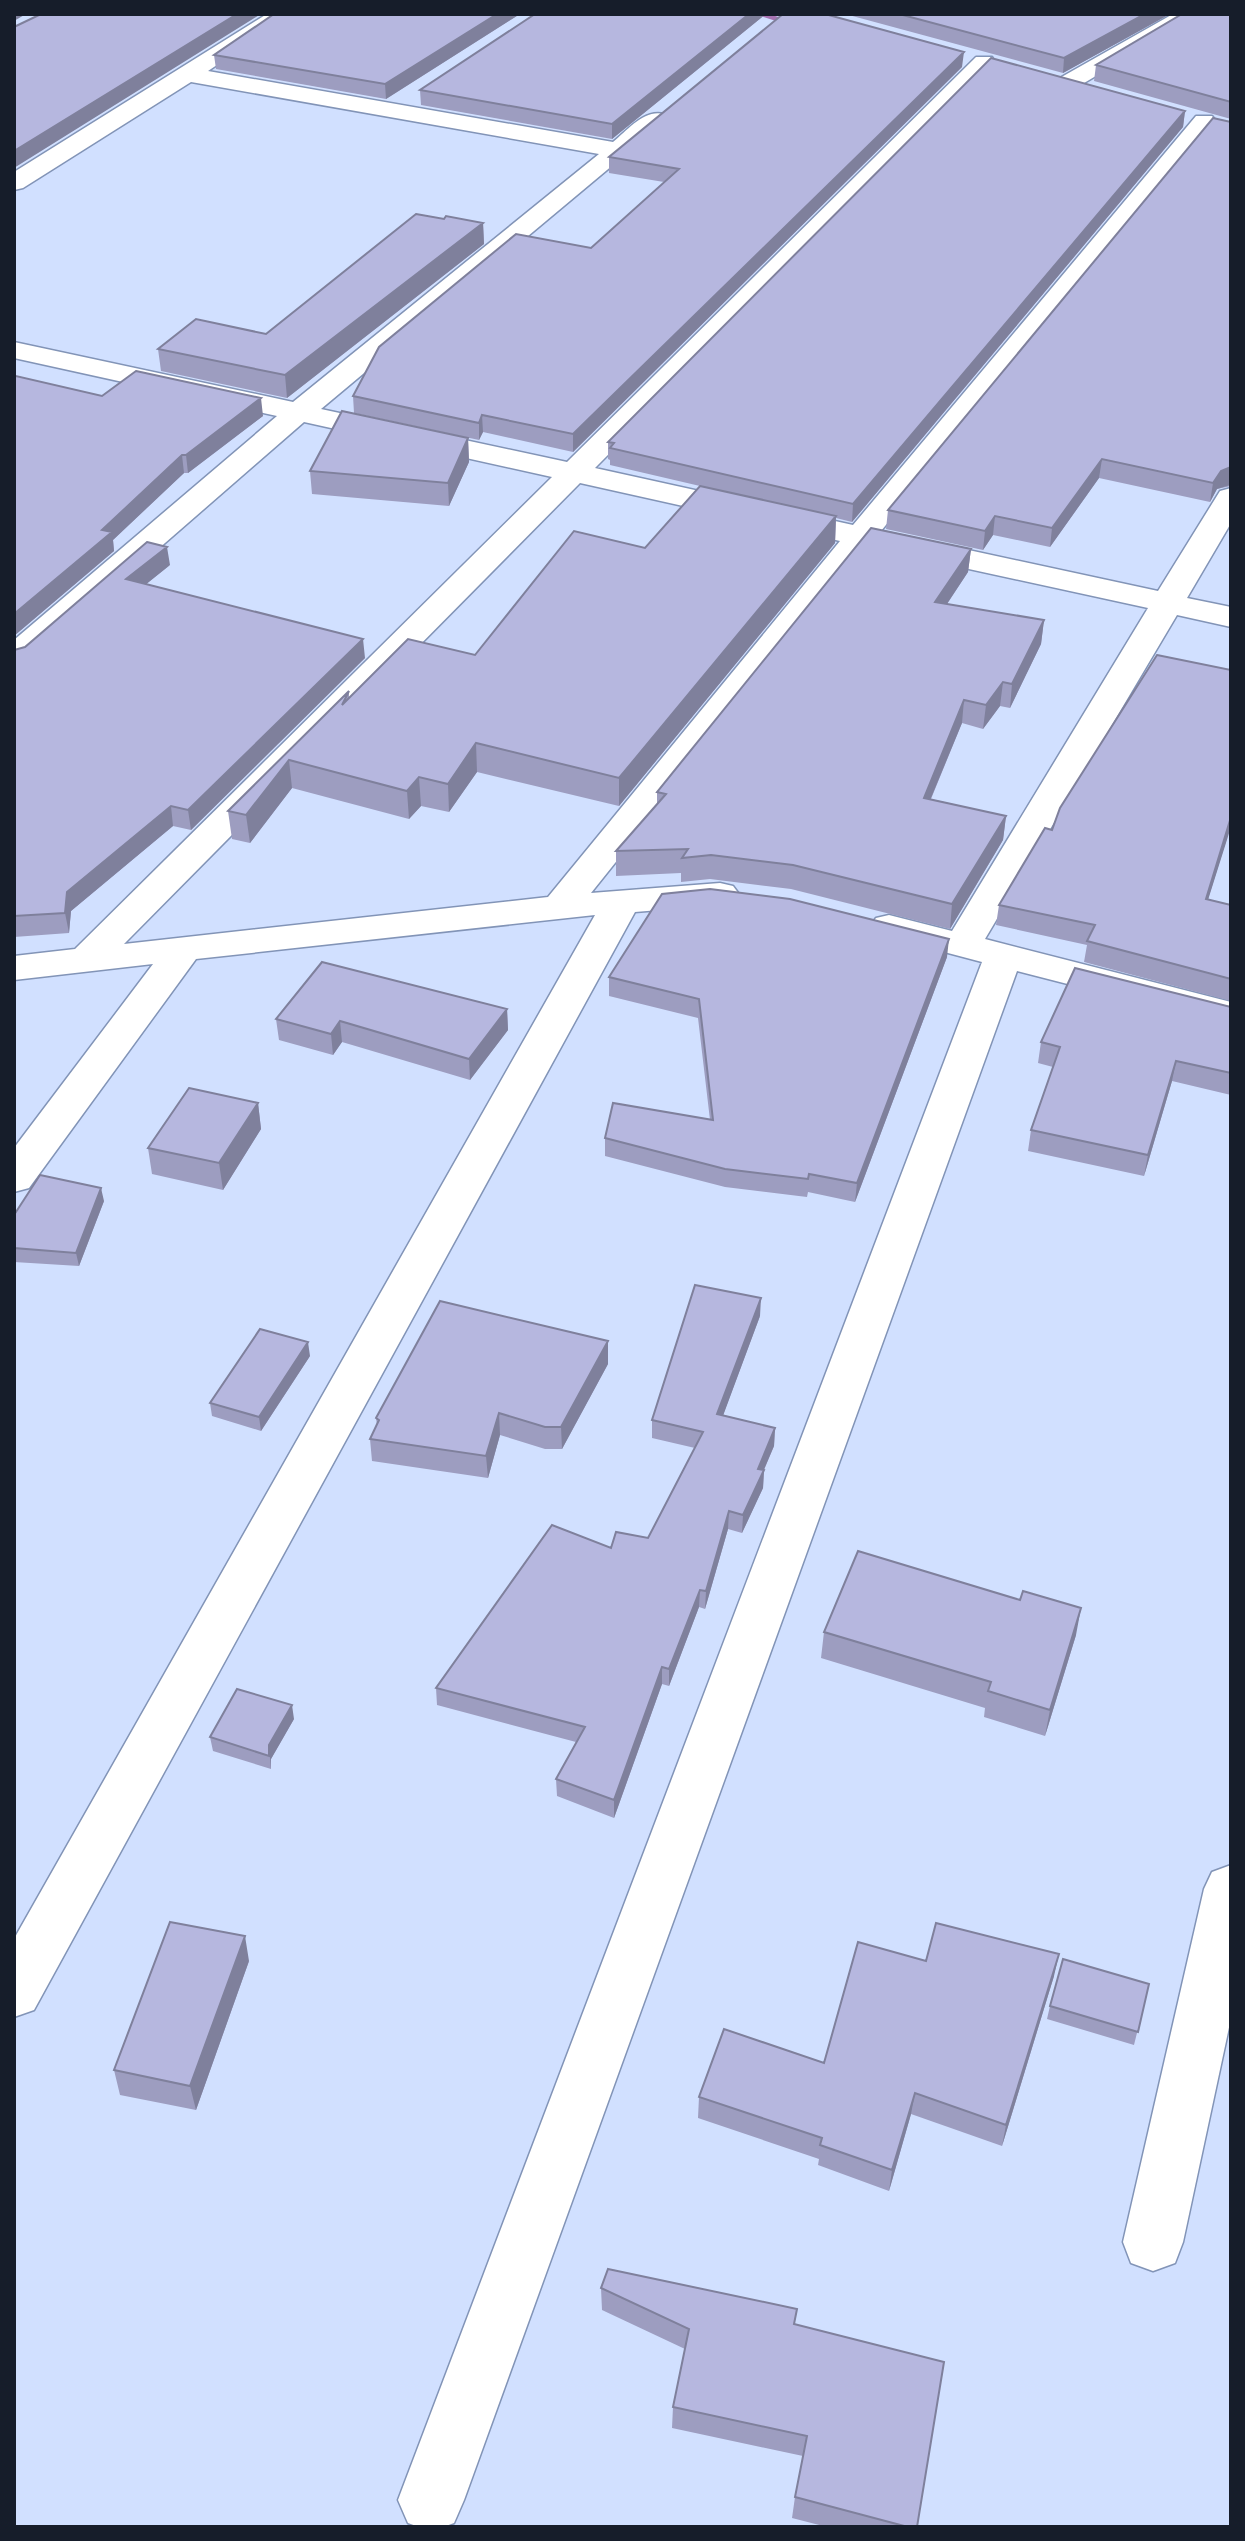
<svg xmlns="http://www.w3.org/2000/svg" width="1245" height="2541" viewBox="0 0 1245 2541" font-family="Montserrat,sans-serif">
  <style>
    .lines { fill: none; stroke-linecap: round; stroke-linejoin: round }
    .stream { fill: #a673b2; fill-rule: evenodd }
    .minor-casing { stroke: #8294b7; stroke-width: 3 }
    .minor { fill: #fff; fill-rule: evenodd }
    .wall { fill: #9d9dc0 }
    .shaded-wall { fill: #7f809c }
    .building { fill: #b6b7df; stroke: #7f809c; stroke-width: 2 }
  </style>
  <rect width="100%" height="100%" fill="#d1e0ff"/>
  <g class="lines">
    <path class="stream" d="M 754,14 L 769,14 L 803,25 L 798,28 Z"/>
    <defs>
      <path id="minor" d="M 267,14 L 293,14 L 208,71 L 613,142 C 628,130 644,109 664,114 L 668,119 L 321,409 L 567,462 L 976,57 L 992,57 L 995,62 L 992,67 L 595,468 L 853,525 L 1196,116 L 1212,116 L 1216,121 L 881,531 L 1158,591 L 1220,491 L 1231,488 L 1231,523 L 1187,598 L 1231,607 L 1231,627 L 1177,615 L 985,939 L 1231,1002 L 1231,1026 L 1017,971 L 464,2500 L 454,2523 C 440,2529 422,2529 408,2523 L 398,2500 L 982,962 L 876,934 L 870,926 L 876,918 L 889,915 L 952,931 L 1148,608 L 868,547 L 591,893 L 720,883 L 733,886 L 739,894 L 733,902 L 720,905 L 635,912 L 34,2010 L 14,2017 L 14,1939 L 595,915 L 196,959 L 29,1188 L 14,1192 L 14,1148 L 153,964 L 14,980 L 14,956 L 75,949 L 552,477 L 304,422 L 26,664 L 14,667 L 14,640 L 277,416 L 14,358 L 14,342 L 293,402 L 599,154 L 191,82 L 23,188 L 14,190 L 14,172 ZM 580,483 L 840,541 L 548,897 L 124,944 Z
        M 1173,14 L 1200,14 L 1074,89 L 1058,89 L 1054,84 L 1058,79 Z
        M 1231,1865 L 1231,2018 L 1183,2242 L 1175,2263 L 1153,2271 L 1131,2263 L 1123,2242 L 1204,1889 L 1212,1872 Z"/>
    </defs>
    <use href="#minor" class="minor-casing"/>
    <use href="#minor" class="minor"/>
  </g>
  <path class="wall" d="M 520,14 L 386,99 L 216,69 L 214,55 Z
    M 535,14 L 766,14 L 612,139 L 421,105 L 420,90 Z
    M 845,14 L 1170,14 L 1063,73 Z
    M 1231,14 L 1231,119 L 1094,81 L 1096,65 Z
    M 962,67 L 573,452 L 483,432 L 479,440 L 354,413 L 353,396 L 591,248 L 664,182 L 609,173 L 609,157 Z
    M 1185,111 L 1183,127 L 852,522 L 836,518 L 835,543 L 619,806 L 477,772 L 449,812 L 421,806 L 409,819 L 292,788 L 250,843 L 232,839 L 228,811 L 349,691 L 349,698 L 475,655 L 645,548 L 700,486 L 610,465 L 610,460 L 608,459 L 608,442 Z
    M 1231,122 L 1231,486 L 1217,489 L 1210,502 L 1099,478 L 1050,547 L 993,535 L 983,550 L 886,529 L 888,510 Z
    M 444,219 L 483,223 L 484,244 L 287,398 L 161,371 L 158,349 L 266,334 Z
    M 102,396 L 263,416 L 188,473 L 184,473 L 113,540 L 114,551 L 14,636 Z
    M 468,438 L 469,462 L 449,506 L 312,494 L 310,471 Z
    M 971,549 L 968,572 L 947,604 L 1044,620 L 1041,644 L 1010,708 L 1000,706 L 983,729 L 962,723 L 931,799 L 1006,816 L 1003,840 L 950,929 L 791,889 L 710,879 L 681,882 L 681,873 L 616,876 L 616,851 L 657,804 L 657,792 Z
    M 170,565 L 146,584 L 365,658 L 191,830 L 173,826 L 71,911 L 69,933 L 14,937 L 14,650 L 25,647 Z
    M 1052,830 L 1227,838 L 1208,899 L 1231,905 L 1231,1001 L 1084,962 L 1087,945 L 996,925 L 999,905 Z
    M 947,957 L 855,1202 L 808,1192 L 807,1197 L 725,1187 L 605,1156 L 605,1138 L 710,1120 L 698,1018 L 609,996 L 609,977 Z
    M 1231,1007 L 1231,1095 L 1172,1081 L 1144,1176 L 1028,1151 L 1031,1130 L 1053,1067 L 1038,1063 L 1041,1042 Z
    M 507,1009 L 508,1030 L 470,1080 L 342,1042 L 333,1055 L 279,1040 L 276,1019 Z
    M 258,1103 L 261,1129 L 223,1190 L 152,1174 L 148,1148 Z
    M 104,1201 L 79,1266 L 14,1262 L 14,1215 Z
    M 760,1316 L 723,1415 L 775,1428 L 774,1446 L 764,1470 L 763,1488 L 742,1533 L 728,1529 L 705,1609 L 699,1607 L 669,1686 L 662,1684 L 614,1818 L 557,1796 L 556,1779 L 576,1742 L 437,1705 L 436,1688 L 611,1548 L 648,1538 L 695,1448 L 652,1438 L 652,1420 Z
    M 310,1356 L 261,1431 L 212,1416 L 210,1403 Z
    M 608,1364 L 562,1449 L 545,1449 L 500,1435 L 488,1478 L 372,1461 L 370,1439 L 377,1425 L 376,1418 Z
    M 1020,1600 L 1076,1635 L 1045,1736 L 984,1717 L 985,1708 L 821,1658 L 824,1632 Z
    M 294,1719 L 271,1759 L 271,1769 L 213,1751 L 210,1737 Z
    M 249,1961 L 196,2110 L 120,2095 L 114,2070 Z
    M 926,1961 L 1054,1976 L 1002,2146 L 911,2114 L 889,2191 L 818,2165 L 819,2159 L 698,2118 L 699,2097 L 824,2063 Z
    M 1149,1984 L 1134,2045 L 1047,2019 L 1050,2006 Z
    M 601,2288 L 795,2324 L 917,2527 L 827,2527 L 792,2518 L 795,2497 L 803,2456 L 672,2428 L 673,2407 L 685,2349 L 602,2310 Z"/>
  <path class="shaded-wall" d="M 14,14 L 26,14 L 14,21 Z
    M 237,14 L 261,14 L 14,168 L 14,151 Z
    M 497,14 L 520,14 L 386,99 L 385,84 Z
    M 749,14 L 766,14 L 612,139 L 612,124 Z
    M 1145,14 L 1170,14 L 1063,73 L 1064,58 Z
    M 964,52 L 962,67 L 573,452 L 573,434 Z
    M 1185,111 L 1183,127 L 852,522 L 853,504 Z
    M 483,223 L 484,244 L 287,398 L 285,375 Z
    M 261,398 L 263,416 L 188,473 L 186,455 Z
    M 482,415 L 483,432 L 479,440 L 479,423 Z
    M 468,438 L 469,462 L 449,506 L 448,483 Z
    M 182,455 L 184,473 L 113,540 L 114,551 L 14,636 L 14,614 L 102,530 Z
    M 1102,459 L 1099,478 L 1050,547 L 1052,528 Z
    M 1231,467 L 1230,485 L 1217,489 L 1210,502 L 1213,483 L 1221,471 Z
    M 836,516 L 835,543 L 619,806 L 619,778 Z
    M 995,516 L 993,535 L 983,550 L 985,531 Z
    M 167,547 L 170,565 L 129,598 L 126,579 Z
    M 971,549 L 968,572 L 933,625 L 935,602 Z
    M 1044,620 L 1041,644 L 1010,708 L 1012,684 Z
    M 363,639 L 365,658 L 191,830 L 188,810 Z
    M 1003,682 L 1000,706 L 983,729 L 986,705 Z
    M 964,700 L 962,723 L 921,822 L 924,798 Z
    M 476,743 L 477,772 L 449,812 L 448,784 Z
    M 289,760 L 292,788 L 250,843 L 246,815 Z
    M 419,777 L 421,806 L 409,819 L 407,791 Z
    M 171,806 L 173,826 L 71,911 L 69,933 L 65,913 L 67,892 Z
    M 1006,816 L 1003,840 L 950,929 L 952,904 Z
    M 1231,817 L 1231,827 L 1202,919 L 1206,899 Z
    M 949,939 L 947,957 L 855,1202 L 857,1183 Z
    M 507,1009 L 508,1030 L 470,1080 L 469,1059 Z
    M 340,1021 L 342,1042 L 333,1055 L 331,1034 Z
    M 1176,1061 L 1172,1081 L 1144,1176 L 1148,1155 Z
    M 258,1103 L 261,1129 L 223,1190 L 219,1163 Z
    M 101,1188 L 104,1201 L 79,1266 L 76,1253 Z
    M 761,1298 L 760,1316 L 717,1432 L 717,1414 Z
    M 608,1341 L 608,1364 L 562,1449 L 561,1427 Z
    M 308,1342 L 310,1356 L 261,1431 L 259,1417 Z
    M 499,1413 L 500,1435 L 488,1478 L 486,1456 Z
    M 775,1428 L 774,1446 L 762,1474 L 764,1470 L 763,1488 L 742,1533 L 743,1515 L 758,1469 Z
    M 729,1511 L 728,1529 L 705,1609 L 706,1591 Z
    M 700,1590 L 699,1607 L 669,1686 L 669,1669 Z
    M 1081,1608 L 1076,1635 L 1045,1736 L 1050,1710 Z
    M 662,1667 L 662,1684 L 614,1818 L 614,1800 Z
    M 292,1705 L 294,1719 L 271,1759 L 271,1769 L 269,1745 Z
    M 245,1936 L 249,1961 L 196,2110 L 190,2086 Z
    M 1059,1954 L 1054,1976 L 1002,2146 L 1006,2125 Z
    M 915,2093 L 911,2114 L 889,2191 L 892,2170 Z"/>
  <path class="building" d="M 41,14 L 237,14 L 14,151 L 14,27 Z
    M 274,14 L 497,14 L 385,84 L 214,55 Z
    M 535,14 L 749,14 L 612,124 L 420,90 Z
    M 783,14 L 825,14 L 964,52 L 573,434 L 482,415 L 479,423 L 353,396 L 379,347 L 516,234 L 591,248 L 679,169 L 609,157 Z
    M 899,14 L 1145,14 L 1064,58 Z
    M 1182,14 L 1231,14 L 1231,102 L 1096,65 Z
    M 991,58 L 1185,111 L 853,504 L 610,448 L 614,443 L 608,442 Z
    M 1213,118 L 1231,122 L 1231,467 L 1221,471 L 1213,483 L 1102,459 L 1052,528 L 995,516 L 985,531 L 888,510 Z
    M 416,214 L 444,219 L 446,216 L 483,223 L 285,375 L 158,349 L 196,319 L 266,334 Z
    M 136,371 L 261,398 L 186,455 L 182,455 L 102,530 L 112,532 L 14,614 L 14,378 L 16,376 L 102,396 Z
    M 342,411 L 468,438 L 448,483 L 310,471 Z
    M 700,486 L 836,516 L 619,778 L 476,743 L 448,784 L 419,777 L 407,791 L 289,760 L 246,815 L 228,811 L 349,691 L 342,705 L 408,639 L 475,655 L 574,531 L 645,548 Z
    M 871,528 L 971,549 L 935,602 L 1044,620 L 1012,684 L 1003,682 L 986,705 L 964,700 L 924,798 L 1006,816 L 952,904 L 793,865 L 711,855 L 682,858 L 688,849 L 616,851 L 666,794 L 657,792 Z
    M 147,542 L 167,547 L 126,579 L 363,639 L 188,810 L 171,806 L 67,892 L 65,913 L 14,916 L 14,650 L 25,647 Z
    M 1157,655 L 1231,670 L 1231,817 L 1206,899 L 1231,905 L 1231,979 L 1087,941 L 1095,925 L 999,905 L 1045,828 L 1052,830 L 1060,808 Z
    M 710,889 L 790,899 L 949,939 L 857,1183 L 809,1174 L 808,1179 L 725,1169 L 605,1138 L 613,1103 L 713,1120 L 699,999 L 609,977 L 662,894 Z
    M 322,962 L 507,1009 L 469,1059 L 340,1021 L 331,1034 L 276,1019 Z
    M 1075,968 L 1231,1007 L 1231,1073 L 1176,1061 L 1148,1155 L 1031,1130 L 1060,1047 L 1041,1042 Z
    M 189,1088 L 258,1103 L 219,1163 L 148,1148 Z
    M 40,1175 L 101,1188 L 76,1253 L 14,1248 L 14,1215 Z
    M 695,1285 L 761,1298 L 717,1414 L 775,1428 L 758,1469 L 764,1470 L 743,1515 L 729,1511 L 706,1591 L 700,1590 L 669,1669 L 662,1667 L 614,1800 L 556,1779 L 585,1727 L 436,1688 L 552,1525 L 611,1548 L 616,1532 L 648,1538 L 703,1432 L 652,1420 Z
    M 440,1301 L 608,1341 L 561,1427 L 545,1427 L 499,1413 L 486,1456 L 370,1439 L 379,1420 L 376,1418 Z
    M 260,1329 L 308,1342 L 259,1417 L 210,1403 Z
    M 858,1551 L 1020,1600 L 1023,1591 L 1081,1608 L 1050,1710 L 988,1691 L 991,1682 L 824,1632 Z
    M 237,1689 L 292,1705 L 269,1745 L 269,1756 L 210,1737 Z
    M 170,1922 L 245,1936 L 190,2086 L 114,2070 Z
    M 936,1923 L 1059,1954 L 1006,2125 L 915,2093 L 892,2170 L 820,2145 L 822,2138 L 699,2097 L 724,2029 L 824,2063 L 858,1942 L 926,1961 Z
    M 1063,1959 L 1149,1984 L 1138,2032 L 1050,2006 Z
    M 608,2269 L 797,2309 L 794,2324 L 944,2362 L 917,2527 L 908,2527 L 795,2497 L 807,2436 L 673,2407 L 689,2329 L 601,2288 Z"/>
  <rect width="1245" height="2541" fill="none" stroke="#161d2a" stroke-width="32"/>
</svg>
